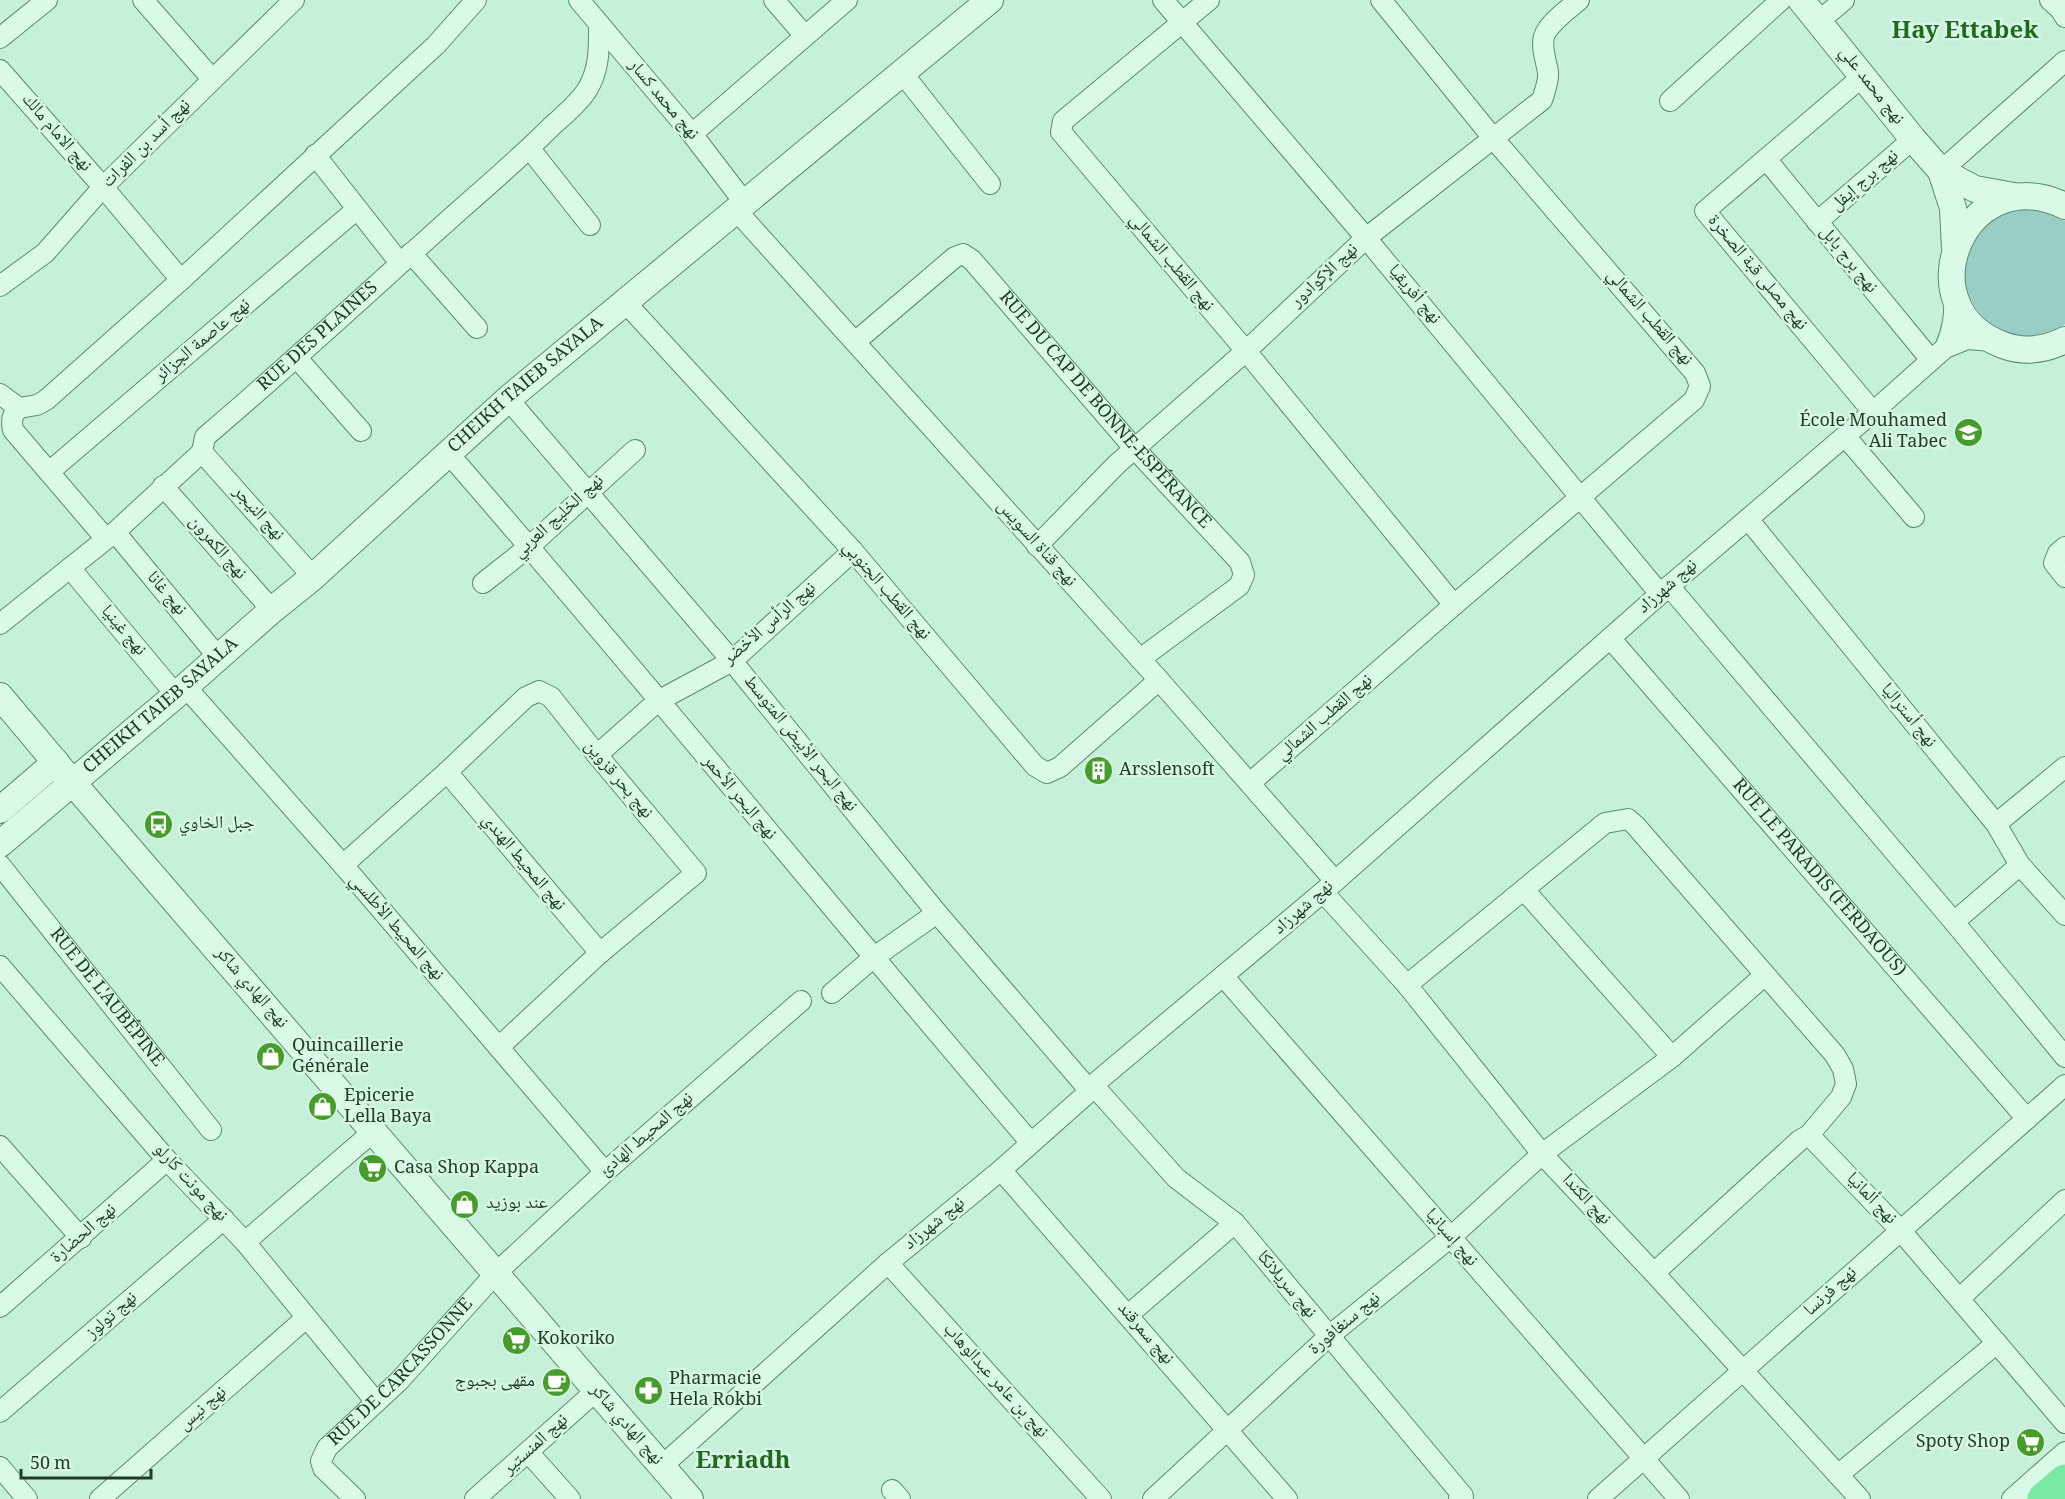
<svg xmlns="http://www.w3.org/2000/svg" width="2065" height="1499" viewBox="0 0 2065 1499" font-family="Georgia,'Noto Naskh Arabic',serif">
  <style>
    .green { fill: #99cec7 }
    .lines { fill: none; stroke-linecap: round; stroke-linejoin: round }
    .minor-casing { stroke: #5b8c69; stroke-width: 22 }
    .tertiary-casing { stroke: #5b8c69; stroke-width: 28 }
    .trunk-casing { stroke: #2f5a38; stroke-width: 35 }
    .minor { stroke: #dafae8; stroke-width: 20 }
    .tertiary { stroke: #dafae8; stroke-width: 26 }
    .trunk { stroke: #7aeaa2; stroke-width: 33 }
    .labels { text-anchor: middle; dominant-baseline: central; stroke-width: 5; stroke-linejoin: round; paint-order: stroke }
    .street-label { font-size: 18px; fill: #1f3c26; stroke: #d6f7e5 }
    .poi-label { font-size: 18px; fill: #1f3c26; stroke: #d6f7e5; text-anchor: start }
    .district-label { font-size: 24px; font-weight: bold; fill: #206a1d; stroke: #d6f7e5 }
  </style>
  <rect width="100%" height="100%" fill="#c6f0d9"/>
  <path class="green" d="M 2022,209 C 2038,209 2052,211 2065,221 L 2065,324 C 2011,367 1935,295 1976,238 C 1991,219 1998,214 2022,209 Z"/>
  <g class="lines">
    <defs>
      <g id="minor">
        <path d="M 143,0 L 212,79"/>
        <path d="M 579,0 L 692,134 L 744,202"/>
        <path d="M 774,0 L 805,36"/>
        <path d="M 1163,0 L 1366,238 L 1660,594"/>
        <path d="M 1209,0 L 1063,121 L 1061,132 L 1246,351 L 1454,605"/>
        <path d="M 2050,0 L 2061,10 L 2065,17"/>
        <path d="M 1819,21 L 1844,0"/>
        <path d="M 0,38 L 47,0"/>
        <path d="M 0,70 L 103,187 L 181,280"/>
        <path d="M 903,74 L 990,184"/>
        <path d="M 1863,76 L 1705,211 L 1873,412"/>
        <path d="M 1670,101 L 1781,0"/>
        <path d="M 692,134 L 847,0"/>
        <path d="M 530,149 L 590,225"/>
        <path d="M 315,155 L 400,263"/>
        <path d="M 1766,159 L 1931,360"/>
        <path d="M 1941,171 L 2065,61"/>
        <path d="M 735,209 L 1159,680 L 1335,881"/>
        <path d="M 1817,222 L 1913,139"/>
        <path d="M 411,253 L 477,328"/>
        <path d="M 0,286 L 45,253 L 103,187 L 294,0"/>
        <path d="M 625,302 L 853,551 L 1035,766 L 1047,773 L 1060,767 L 1159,680"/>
        <path id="s1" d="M 855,342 L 955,257 L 963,254 L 972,260 L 1134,448 L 1240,562 L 1244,575 L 1239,586 L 1140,659"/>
        <path d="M 1945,348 C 1953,330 1955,315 1954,295"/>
        <path d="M 297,358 L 361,431"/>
        <path d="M 0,394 L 19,408 L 37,405 L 46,400 L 181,280 L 436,45 L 476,0"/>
        <path d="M 508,399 L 732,661 L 937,913 L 1090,1091"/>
        <path d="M 19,408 C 12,415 11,420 13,430 L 106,539"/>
        <path d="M 1845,436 L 1914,517"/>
        <path d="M 202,452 L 313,577"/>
        <path d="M 448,453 C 646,680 835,914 1031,1143"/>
        <path d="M 49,472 L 357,209"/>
        <path d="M 163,486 L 272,610"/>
        <path d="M 1748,519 L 1996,824 L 2020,865 L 2065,915"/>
        <path d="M 115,532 L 218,657"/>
        <path d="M 1037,546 L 1117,464 L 1246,351 L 1366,238 L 1542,100 C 1545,91 1549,81 1548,72 C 1546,60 1540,45 1545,34 C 1551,21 1569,9 1579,0"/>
        <path d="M 2065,547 L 2058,553 L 2054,563 L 2065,577"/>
        <path d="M 70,568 L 176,695"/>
        <path d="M 483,583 L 530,546 L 635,450"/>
        <path d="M 1669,586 L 1954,922 L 2065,1057"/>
        <path id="s2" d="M 0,624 L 115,532 L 202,452 L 205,437 C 292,363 376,285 461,209 C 492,182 523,155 552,126 C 564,115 578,104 587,90 C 600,69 599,47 599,24"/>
        <path id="s3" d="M 1610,638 L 2027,1119"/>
        <path d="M 185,686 L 343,865 L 605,1172"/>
        <path d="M 597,755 L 658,701 L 732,661 L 853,551"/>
        <path d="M 447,772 L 600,953"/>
        <path d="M 1250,783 L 1454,605 L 1694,400 L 1700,386 L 1695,373 L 1493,138 L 1381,0"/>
        <path d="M 1996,824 L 2065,767"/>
        <path id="s4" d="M 0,865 L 211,1130"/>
        <path d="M 343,865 L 447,772 L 526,697 L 539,691 L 551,697 L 597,755 L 696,873 L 600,953 L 499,1047"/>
        <path d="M 1524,890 L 1672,1057"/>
        <path d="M 1323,892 L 1407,985 L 1542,1154 L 1654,1273 L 1860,1499"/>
        <path d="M 1954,922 L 2020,865"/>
        <path d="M 0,966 L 167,1160 L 245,1242 L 376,1402"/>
        <path d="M 1223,976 L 1679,1499"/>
        <path d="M 1407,985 L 1605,823 L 1628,819 L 1635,825 L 1835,1055 L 1843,1069 L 1846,1084 L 1841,1097 L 1809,1135 L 1800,1140 L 1654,1273"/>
        <path d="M 832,993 L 873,958 L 937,913"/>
        <path d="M 1093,1085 L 1176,1178 L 1235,1223 L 1463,1496 L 1459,1499"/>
        <path d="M 1809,1135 L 1901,1231 L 2065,1423"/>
        <path d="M 0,1146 L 81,1238"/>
        <path d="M 1001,1170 L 1287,1499"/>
        <path d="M 245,1242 L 374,1131"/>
        <path d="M 888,1263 L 1101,1499"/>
        <path d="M 1960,1298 L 2065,1200"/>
        <path d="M 0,1307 L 167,1160"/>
        <path d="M 1128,1315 L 1235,1223"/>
        <path d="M 0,1412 L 224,1219"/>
        <path d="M 528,1452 L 570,1499"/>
        <path d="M 662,1466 L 888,1263 L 1001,1170 L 1090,1091 L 1093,1085 L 1323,892 L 1660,594 L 1873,412 L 1945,348 L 1967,339 L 1993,341"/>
        <path d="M 0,1467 L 27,1499"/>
        <path d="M 1838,1475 L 1997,1343"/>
        <path d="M 892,1490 L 900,1499"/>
        <path d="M 100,1499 L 306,1318"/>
        <path id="s5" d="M 355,1499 L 323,1468 L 321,1461 L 327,1448 L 399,1381 L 496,1273 L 605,1172 L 801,1001"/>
        <path d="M 475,1499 L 597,1390"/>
        <path d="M 1153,1499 L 1329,1336 L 1451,1237 L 1542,1154 L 1672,1057 L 1765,975"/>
        <path d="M 1598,1499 L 2065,1085"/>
        <path d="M 2012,1499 L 2065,1452"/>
      </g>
      <g id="tertiary">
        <path d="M 1801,0 L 1913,139 L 1941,171 L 1975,189 L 2014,196"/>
        <path d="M 1941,171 L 1953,208 L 1955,249"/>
        <path d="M 2065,206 C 1965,157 1902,308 2003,345 C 2024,353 2045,350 2065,340"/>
        <path d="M 0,696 L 73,783 L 690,1499"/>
        <path d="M 0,810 L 56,762"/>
        <path id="s6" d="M 0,844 L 176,695 L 272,610 L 313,577 L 508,399 L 990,0"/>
      </g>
      <path id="trunk" d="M 2044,1499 L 2065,1481"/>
    </defs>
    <use href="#minor" class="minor-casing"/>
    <use href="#tertiary" class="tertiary-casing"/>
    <use href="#trunk" class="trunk-casing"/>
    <use href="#minor" class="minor"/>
    <use href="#tertiary" class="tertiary"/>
    <use href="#trunk" class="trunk"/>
  </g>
  <defs>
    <symbol id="school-disc" viewBox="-11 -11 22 22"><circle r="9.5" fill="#479d29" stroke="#d6f7e5"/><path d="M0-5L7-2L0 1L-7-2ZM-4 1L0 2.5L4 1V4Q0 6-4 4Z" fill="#fff"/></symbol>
    <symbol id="building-disc" viewBox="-11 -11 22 22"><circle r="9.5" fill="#479d29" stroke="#d6f7e5"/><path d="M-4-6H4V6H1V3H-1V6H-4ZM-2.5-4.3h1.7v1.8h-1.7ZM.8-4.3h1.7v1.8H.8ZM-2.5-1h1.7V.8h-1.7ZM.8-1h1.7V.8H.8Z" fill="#fff"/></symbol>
    <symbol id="bus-disc" viewBox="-11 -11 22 22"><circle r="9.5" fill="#479d29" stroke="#d6f7e5"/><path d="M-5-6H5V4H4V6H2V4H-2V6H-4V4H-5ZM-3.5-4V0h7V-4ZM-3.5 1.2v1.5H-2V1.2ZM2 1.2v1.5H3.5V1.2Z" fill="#fff"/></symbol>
    <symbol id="shop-disc" viewBox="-11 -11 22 22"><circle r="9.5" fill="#479d29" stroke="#d6f7e5"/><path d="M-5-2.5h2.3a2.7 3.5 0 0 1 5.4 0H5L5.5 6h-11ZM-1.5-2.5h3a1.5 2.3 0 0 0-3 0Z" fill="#fff"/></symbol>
    <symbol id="supermarket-disc" viewBox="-11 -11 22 22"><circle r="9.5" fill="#479d29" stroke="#d6f7e5"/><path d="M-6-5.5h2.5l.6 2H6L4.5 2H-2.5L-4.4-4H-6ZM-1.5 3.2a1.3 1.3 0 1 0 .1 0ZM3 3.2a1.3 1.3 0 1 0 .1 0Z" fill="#fff"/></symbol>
    <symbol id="cafe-disc" viewBox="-11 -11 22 22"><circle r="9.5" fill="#479d29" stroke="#d6f7e5"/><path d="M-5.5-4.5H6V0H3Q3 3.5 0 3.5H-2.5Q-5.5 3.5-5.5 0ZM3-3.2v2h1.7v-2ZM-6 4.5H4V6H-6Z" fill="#fff"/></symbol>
    <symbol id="pharmacy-disc" viewBox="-11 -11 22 22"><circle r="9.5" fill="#479d29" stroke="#d6f7e5"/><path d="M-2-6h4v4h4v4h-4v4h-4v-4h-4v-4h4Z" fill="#fff"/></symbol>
  </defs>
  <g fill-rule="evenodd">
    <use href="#school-disc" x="1952" y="416" width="33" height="33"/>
    <use href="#building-disc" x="1082" y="754" width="33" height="33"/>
    <use href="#bus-disc" x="142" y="808" width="33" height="33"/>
    <use href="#shop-disc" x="254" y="1040" width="33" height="33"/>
    <use href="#shop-disc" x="306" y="1090" width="33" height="33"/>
    <use href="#supermarket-disc" x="356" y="1152" width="33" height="33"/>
    <use href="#shop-disc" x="448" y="1188" width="33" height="33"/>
    <use href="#supermarket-disc" x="500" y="1324" width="33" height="33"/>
    <use href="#cafe-disc" x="540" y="1366" width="33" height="33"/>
    <use href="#pharmacy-disc" x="632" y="1374" width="33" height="33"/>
    <use href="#supermarket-disc" x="2014" y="1426" width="33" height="33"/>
  </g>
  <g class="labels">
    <g class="street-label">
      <text transform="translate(1871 86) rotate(52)">نهج محمد علي</text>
      <text transform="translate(663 100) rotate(50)">نهج محمد كسار</text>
      <text transform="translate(56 133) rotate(49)">نهج الامام مالك</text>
      <text transform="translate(147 144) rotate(-45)">نهج أسد بن الفرات</text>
      <text transform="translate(1865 181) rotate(-41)">نهج برج إيفل</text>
      <text transform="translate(1848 260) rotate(51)">نهج برج بابل</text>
      <text transform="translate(1171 263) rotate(50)">نهج القطب الشمالي</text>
      <text transform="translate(1757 273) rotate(50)">نهج مصلى قبة الصخرة</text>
      <text transform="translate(1325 276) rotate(-43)">نهج الإكوادور</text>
      <text transform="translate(1414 295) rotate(50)">نهج أفريقيا</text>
      <text transform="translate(1649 318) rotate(49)">نهج القطب الشمالي</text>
      <text stroke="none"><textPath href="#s2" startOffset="432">RUE DES PLAINES</textPath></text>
      <text transform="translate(203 341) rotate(-40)">نهج عاصمة الجزائر</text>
      <text stroke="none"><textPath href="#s6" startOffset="698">CHEIKH TAIEB SAYALA</textPath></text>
      <text stroke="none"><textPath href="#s1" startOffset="351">RUE DU CAP DE BONNE-ESPÉRANCE</textPath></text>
      <text transform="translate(258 514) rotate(48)">نهج النيجر</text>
      <text transform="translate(559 517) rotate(-42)">نهج الخليج العربي</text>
      <text transform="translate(1036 544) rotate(48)">نهج قناة السويس</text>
      <text transform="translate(217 548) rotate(49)">نهج الكمرون</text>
      <text transform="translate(1668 587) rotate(-41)">نهج شهرزاد</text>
      <text transform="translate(886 591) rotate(49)">نهج القطب الجنوبي</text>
      <text transform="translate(166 594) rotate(50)">نهج غانا</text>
      <text transform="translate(770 624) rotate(-41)">نهج الرأس الأخضر</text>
      <text transform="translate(123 631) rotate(50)">نهج غينيا</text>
      <text stroke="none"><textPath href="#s6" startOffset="212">CHEIKH TAIEB SAYALA</textPath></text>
      <text transform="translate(1908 716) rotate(51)">نهج أستراليا</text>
      <text transform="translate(1325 718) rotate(-41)">نهج القطب الشمالي</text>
      <text transform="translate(800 744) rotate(51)">نهج البحر الأبيض المتوسط</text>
      <text transform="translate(618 780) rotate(50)">نهج بحر قزوين</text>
      <text transform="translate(739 798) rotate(50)">نهج البحر الأحمر</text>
      <text transform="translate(523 863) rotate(50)">نهج المحيط الهندي</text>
      <text stroke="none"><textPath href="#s3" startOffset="318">RUE LE PARADIS (FERDAOUS)</textPath></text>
      <text transform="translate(1304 908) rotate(-41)">نهج شهرزاد</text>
      <text transform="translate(396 928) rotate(49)">نهج المحيط الأطلسي</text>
      <text transform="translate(251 988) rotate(49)">نهج الهادي شاكر</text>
      <text stroke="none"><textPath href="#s4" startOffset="170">RUE DE L'AUBÉPINE</textPath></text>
      <text transform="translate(647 1135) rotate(-41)">نهج المحيط الهادئ</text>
      <text transform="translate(190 1183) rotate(47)">نهج مونت كارلو</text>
      <text transform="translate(1871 1199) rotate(46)">نهج ألمانيا</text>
      <text transform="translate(1586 1200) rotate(47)">نهج الكندا</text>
      <text transform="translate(935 1224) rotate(-39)">نهج شهرزاد</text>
      <text transform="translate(84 1234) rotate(-41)">نهج الحضارة</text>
      <text transform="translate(1451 1238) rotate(49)">نهج إسبانيا</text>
      <text transform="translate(1286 1285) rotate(50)">نهج سريلانكا</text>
      <text transform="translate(1831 1292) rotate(-42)">نهج فرنسا</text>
      <text transform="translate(112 1316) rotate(-41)">نهج تولوز</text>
      <text transform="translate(1345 1324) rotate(-40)">نهج سنغافورة</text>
      <text transform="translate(1145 1334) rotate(49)">نهج سمرقند</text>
      <text stroke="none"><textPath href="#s5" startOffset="172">RUE DE CARCASSONNE</textPath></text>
      <text transform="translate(995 1381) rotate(48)">نهج بن عامر عبدالوهاب</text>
      <text transform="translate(203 1409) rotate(-41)">نهج نيس</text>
      <text transform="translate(626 1425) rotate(49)">نهج الهادي شاكر</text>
      <text transform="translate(536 1445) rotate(-42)">نهج المنستير</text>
    </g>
    <g class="poi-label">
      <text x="1947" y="422" text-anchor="end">École Mouhamed<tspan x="1947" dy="21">Ali Tabec</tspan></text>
      <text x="1119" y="771">Arsslensoft</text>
      <text x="179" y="824">جبل الخاوي</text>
      <text x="292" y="1047">Quincaillerie<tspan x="292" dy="21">Générale</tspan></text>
      <text x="344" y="1097">Epicerie<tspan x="344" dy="21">Lella Baya</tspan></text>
      <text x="394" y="1169">Casa Shop Kappa</text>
      <text x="486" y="1204">عند بوزيد</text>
      <text x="537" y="1340">Kokoriko</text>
      <text x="669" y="1380">Pharmacie<tspan x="669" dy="21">Hela Rokbi</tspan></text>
      <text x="535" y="1382" text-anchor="end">مقهى بجبوج</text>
      <text x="2010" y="1443" text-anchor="end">Spoty Shop</text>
    </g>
    <g class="district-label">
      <text x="1965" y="32">Hay Ettabek</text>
      <text x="743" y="1462">Erriadh</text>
    </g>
  </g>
  <path d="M21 1469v9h130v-9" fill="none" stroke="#1f3c26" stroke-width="3"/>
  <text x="30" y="1469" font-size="18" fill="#1f3c26" stroke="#d6f7e5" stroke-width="4.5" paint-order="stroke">50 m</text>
</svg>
